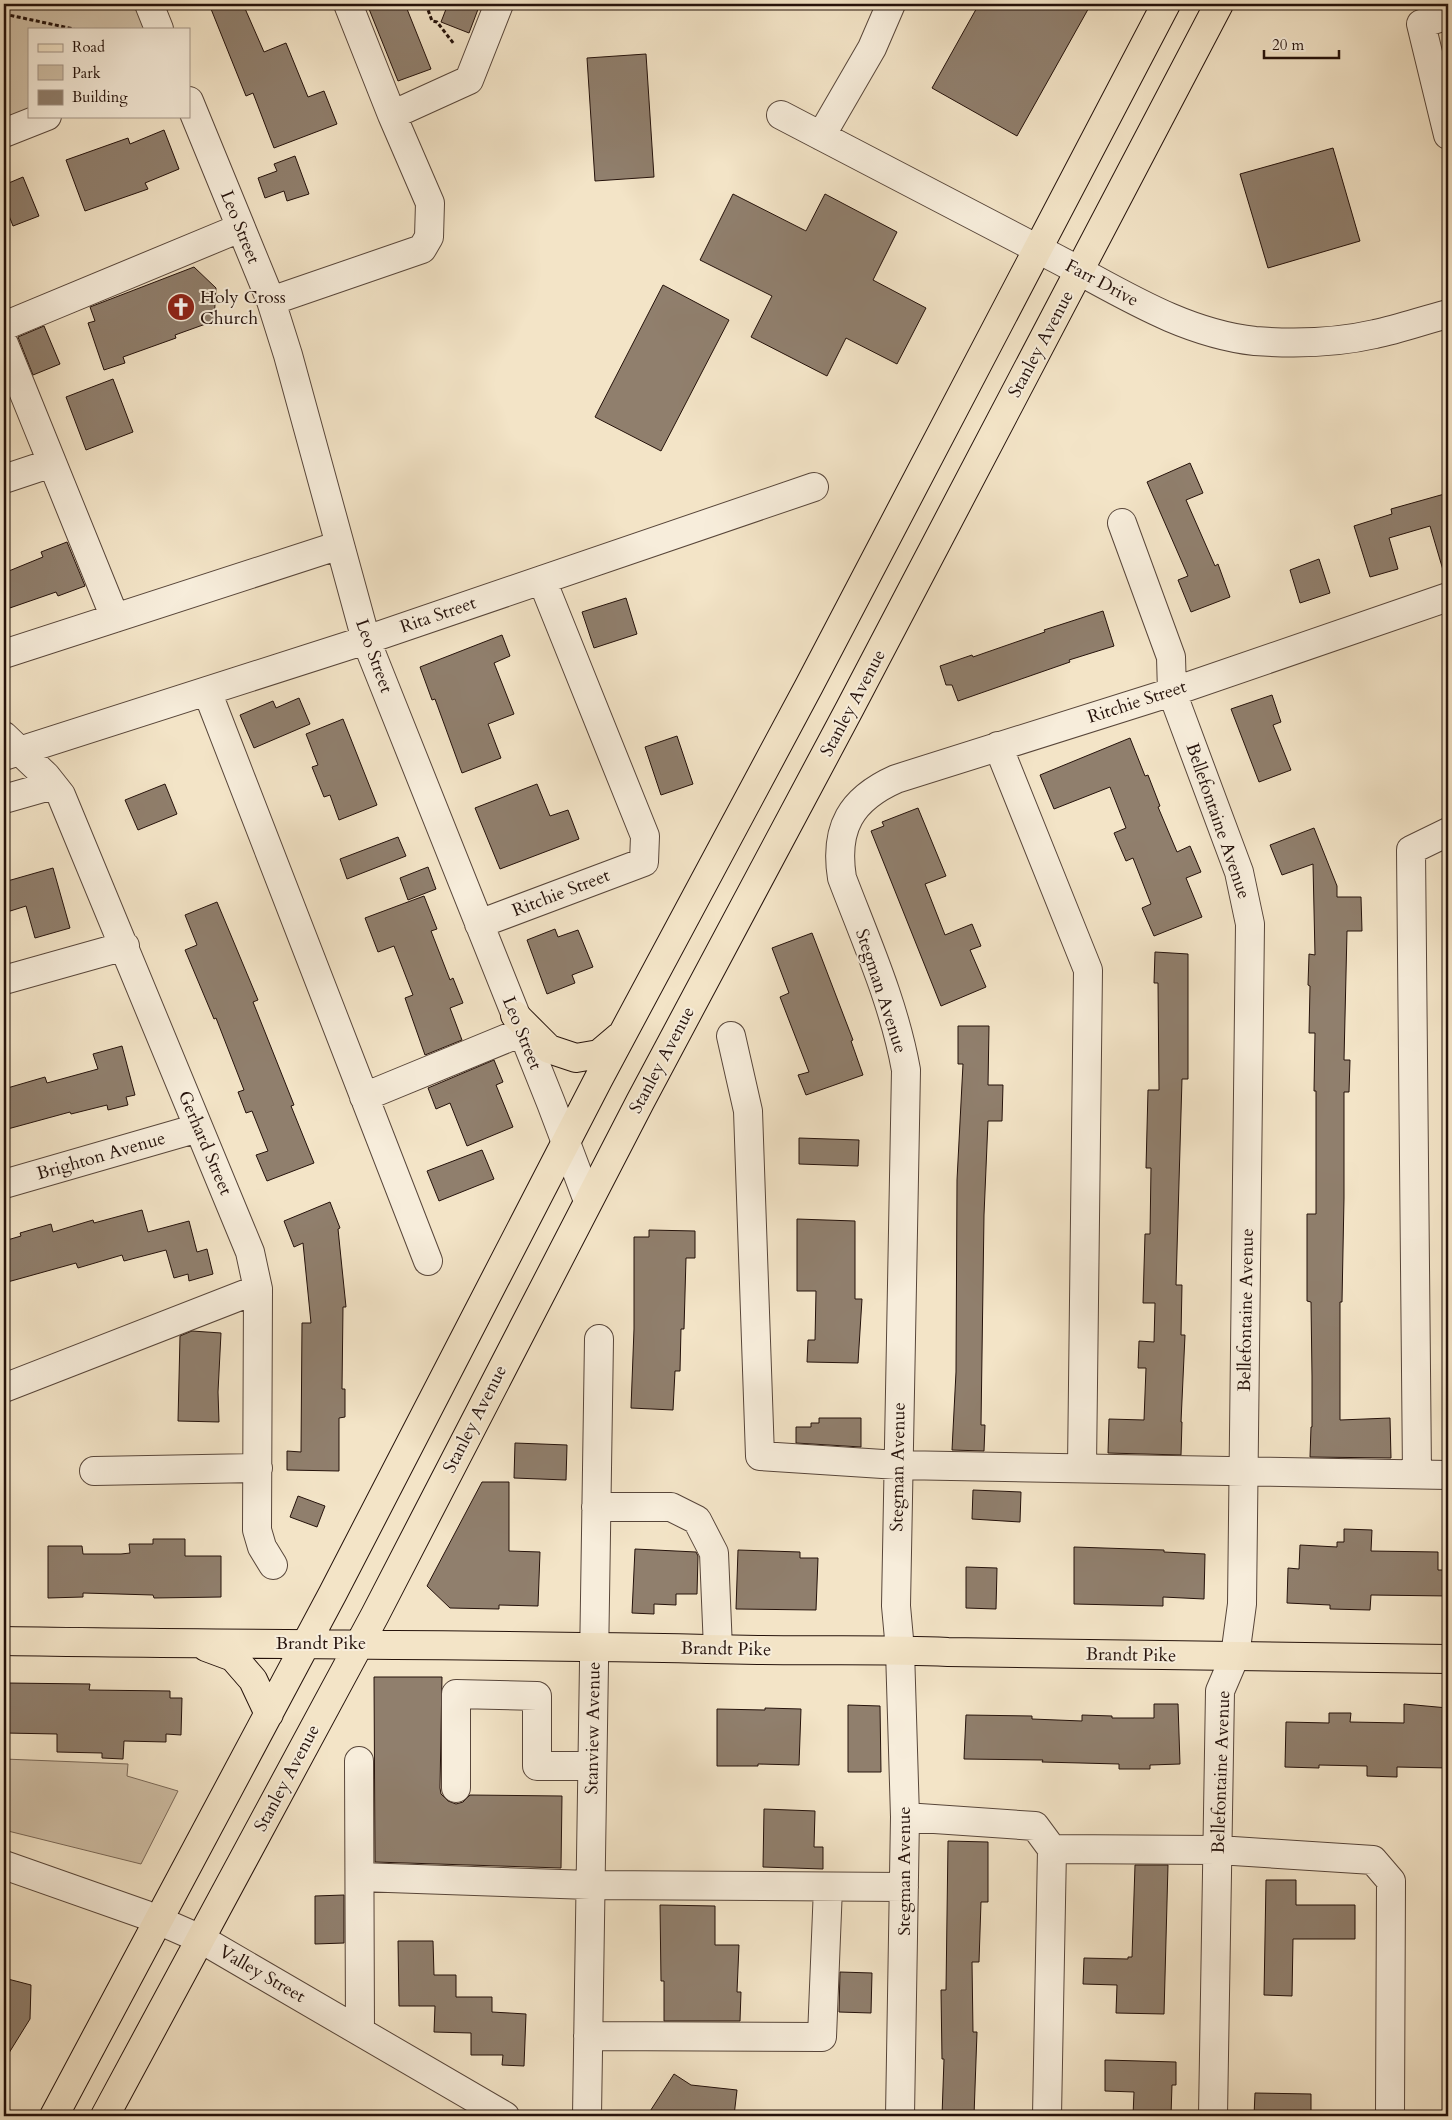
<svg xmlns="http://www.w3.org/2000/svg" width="1452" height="2120" viewBox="0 0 1452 2120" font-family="Cardo,serif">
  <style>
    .green { fill: #d0c0a7; stroke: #7a6959 }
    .building { fill: #907f6d; stroke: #25120b }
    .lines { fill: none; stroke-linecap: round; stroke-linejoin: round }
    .minor-casing { stroke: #58463a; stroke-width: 30 }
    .major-casing { stroke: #25120b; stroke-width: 30 }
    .path { stroke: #25120b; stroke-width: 3; stroke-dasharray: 4 2.5; stroke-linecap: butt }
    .minor { stroke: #f7eddb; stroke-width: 28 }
    .major { stroke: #f3e4c7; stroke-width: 28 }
    .labels { text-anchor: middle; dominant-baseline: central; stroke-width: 4; stroke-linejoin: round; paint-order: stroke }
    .street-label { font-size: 18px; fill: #25120b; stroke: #f7eddb }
    .poi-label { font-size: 18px; fill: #25120b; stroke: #f7eddb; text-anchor: start }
  </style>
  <rect width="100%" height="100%" fill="#f3e4c7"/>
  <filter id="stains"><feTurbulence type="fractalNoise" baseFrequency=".004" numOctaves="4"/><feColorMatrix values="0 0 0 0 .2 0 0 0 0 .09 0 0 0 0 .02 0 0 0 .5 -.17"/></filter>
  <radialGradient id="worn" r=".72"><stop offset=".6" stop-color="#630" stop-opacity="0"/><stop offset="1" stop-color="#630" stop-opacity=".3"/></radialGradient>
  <path class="green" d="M 4,4 L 149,4 L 159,29 L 29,29 L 29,116 L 4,133 Z
    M 4,1759 L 128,1764 L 127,1776 L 178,1791 L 141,1864 L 4,1830 Z"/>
  <path class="building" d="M 209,4 L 243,4 L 264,52 L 286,43 L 308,97 L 324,91 L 337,124 L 274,148 L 253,93 L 246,96 Z
    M 367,4 L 405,4 L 431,69 L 398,81 Z
    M 448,4 L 480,4 L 469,33 L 441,22 Z
    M 979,4 L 1091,4 L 1017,136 L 932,88 Z
    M 646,54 L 654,177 L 595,181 L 587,58 Z
    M 164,130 L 179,169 L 145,183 L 148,189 L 85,211 L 66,160 L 128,138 L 130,144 Z
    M 1333,148 L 1360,241 L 1268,268 L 1240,174 Z
    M 295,156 L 309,194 L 287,201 L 284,191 L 265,198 L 258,178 L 277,171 L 274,164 Z
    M 23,177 L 39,216 L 13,226 L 4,203 L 4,185 Z
    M 733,194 L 806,231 L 825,194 L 897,232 L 873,280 L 926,308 L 897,364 L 846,338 L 827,376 L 751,337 L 772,296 L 700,260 Z
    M 194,267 L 216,288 L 214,321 L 175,335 L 176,338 L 123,357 L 125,363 L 104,370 L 88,323 L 95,321 L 90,307 Z
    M 663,285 L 729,320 L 661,451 L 595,417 Z
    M 44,326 L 60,364 L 33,375 L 18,337 Z
    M 113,379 L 133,432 L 86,450 L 66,397 Z
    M 1190,463 L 1203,493 L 1186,500 L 1215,566 L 1218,564 L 1230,597 L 1191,612 L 1178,580 L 1188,576 L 1147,482 Z
    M 1448,493 L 1448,569 L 1443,570 L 1430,526 L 1389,538 L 1398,569 L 1370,577 L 1354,526 L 1392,514 L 1391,509 Z
    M 67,542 L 85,586 L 58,596 L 56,592 L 4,610 L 4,573 L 43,557 L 41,552 Z
    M 1319,559 L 1330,593 L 1300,603 L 1290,570 Z
    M 626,598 L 637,634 L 594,648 L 582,612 Z
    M 1103,611 L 1114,646 L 1069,660 L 1070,662 L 958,701 L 952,685 L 946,685 L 940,666 L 972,655 L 973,657 L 1045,632 L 1044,630 Z
    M 502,635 L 510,656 L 494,663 L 514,714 L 488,724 L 501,758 L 462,773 L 435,699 L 432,700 L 420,667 Z
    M 1272,695 L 1281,722 L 1273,725 L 1291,770 L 1259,782 L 1231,709 Z
    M 299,698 L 310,724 L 254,748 L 240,715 L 273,701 L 276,708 Z
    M 343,719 L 377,805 L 339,820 L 330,795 L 324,797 L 312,767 L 318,765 L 306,734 Z
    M 677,736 L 693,784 L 661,795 L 645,747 Z
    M 1130,738 L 1145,776 L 1148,775 L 1160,806 L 1158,807 L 1177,852 L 1190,846 L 1201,872 L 1186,878 L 1202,917 L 1154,936 L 1142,908 L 1151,904 L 1133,858 L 1126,861 L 1114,833 L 1126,828 L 1110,787 L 1054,809 L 1040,775 Z
    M 165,784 L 177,814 L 138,830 L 125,800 Z
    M 537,784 L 550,816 L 568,810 L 579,839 L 500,869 L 475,808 Z
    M 918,808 L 946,876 L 925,884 L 945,935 L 972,924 L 981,946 L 970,950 L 986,987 L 941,1006 L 871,831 L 884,826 L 882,822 Z
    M 1314,828 L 1337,886 L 1337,897 L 1361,897 L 1362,931 L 1347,931 L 1344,1060 L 1350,1060 L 1349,1092 L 1344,1092 L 1344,1198 L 1342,1302 L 1340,1302 L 1340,1420 L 1390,1418 L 1391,1458 L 1310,1457 L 1311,1427 L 1312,1427 L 1312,1376 L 1311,1302 L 1307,1301 L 1307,1214 L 1316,1214 L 1316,1091 L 1314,1091 L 1315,1033 L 1309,1033 L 1310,986 L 1308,985 L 1309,954 L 1315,955 L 1313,864 L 1282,875 L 1270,845 Z
    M 398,837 L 406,856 L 347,879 L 340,859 Z
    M 428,867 L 436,889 L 408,900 L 400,878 Z
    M 53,868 L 70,928 L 35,938 L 26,906 L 4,913 L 4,882 Z
    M 424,896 L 437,929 L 431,931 L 450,980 L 453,978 L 463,1003 L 450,1008 L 462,1040 L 425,1055 L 405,998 L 413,995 L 394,946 L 378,952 L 365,918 Z
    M 217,902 L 258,1000 L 253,1002 L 294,1105 L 291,1106 L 314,1163 L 267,1181 L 256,1155 L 268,1151 L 252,1111 L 246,1113 L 238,1092 L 244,1090 L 216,1018 L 214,1019 L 185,950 L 197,945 L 185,915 Z
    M 555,929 L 558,937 L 578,930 L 593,967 L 572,975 L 575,983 L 547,994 L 527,940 Z
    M 812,933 L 853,1040 L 851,1041 L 863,1075 L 806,1095 L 798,1075 L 809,1072 L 780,997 L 789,993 L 772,948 Z
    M 1155,952 L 1188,954 L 1188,1079 L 1182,1079 L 1176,1285 L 1182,1285 L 1181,1335 L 1185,1335 L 1181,1422 L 1182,1422 L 1181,1455 L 1108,1453 L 1109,1419 L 1144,1420 L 1146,1368 L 1138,1368 L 1139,1341 L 1154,1342 L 1155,1303 L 1143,1303 L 1145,1234 L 1150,1234 L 1151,1168 L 1146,1168 L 1148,1090 L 1159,1090 L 1158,983 L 1154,983 Z
    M 958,1026 L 989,1026 L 988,1085 L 1003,1085 L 1002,1121 L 988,1121 L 984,1215 L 981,1425 L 985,1425 L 984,1451 L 952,1450 L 956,1372 L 957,1180 L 963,1064 L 958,1064 Z
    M 122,1046 L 135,1095 L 126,1097 L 128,1105 L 108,1110 L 107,1105 L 71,1114 L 70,1112 L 4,1130 L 4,1089 L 45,1077 L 47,1083 L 98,1069 L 93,1054 Z
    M 494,1060 L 503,1082 L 496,1085 L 513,1127 L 467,1146 L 450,1103 L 436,1109 L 428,1088 Z
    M 799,1138 L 859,1140 L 858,1166 L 799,1164 Z
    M 482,1150 L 494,1179 L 439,1201 L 427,1171 Z
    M 330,1202 L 340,1228 L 338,1229 L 346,1307 L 343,1307 L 342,1389 L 345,1389 L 345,1417 L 339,1418 L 339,1471 L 287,1470 L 287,1451 L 301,1452 L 302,1323 L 311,1323 L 303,1243 L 294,1247 L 284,1221 Z
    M 142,1210 L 148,1232 L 189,1221 L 197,1252 L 207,1249 L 213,1274 L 189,1281 L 188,1274 L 174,1278 L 166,1250 L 124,1261 L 122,1255 L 78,1268 L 76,1263 L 4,1283 L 4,1241 L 21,1236 L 20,1233 L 51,1224 L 53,1232 L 93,1220 L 94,1223 Z
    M 797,1219 L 855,1221 L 855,1299 L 862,1299 L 858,1363 L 807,1362 L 808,1340 L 815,1340 L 816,1291 L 797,1291 Z
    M 649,1230 L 695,1231 L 695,1258 L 686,1258 L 684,1329 L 681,1329 L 680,1371 L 675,1371 L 673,1410 L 631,1408 L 634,1329 L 634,1237 L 649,1237 Z
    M 192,1331 L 221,1333 L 218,1392 L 219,1422 L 178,1421 L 180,1336 Z
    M 819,1418 L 861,1418 L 861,1447 L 796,1443 L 796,1427 L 811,1427 L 811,1423 L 819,1423 Z
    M 515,1443 L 567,1445 L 566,1480 L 514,1478 Z
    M 482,1482 L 509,1482 L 509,1551 L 540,1552 L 538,1606 L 499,1605 L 499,1609 L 450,1608 L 427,1586 Z
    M 973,1490 L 1021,1492 L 1020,1522 L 972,1519 Z
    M 298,1496 L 325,1506 L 317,1527 L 290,1517 Z
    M 1344,1529 L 1372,1530 L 1371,1551 L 1438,1552 L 1438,1570 L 1448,1570 L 1448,1596 L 1371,1595 L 1370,1610 L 1330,1609 L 1330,1605 L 1287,1603 L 1288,1568 L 1299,1569 L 1300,1545 L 1337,1547 L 1337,1542 L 1344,1542 Z
    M 153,1539 L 185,1539 L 185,1556 L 221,1556 L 221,1597 L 154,1598 L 153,1595 L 83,1593 L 83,1597 L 48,1598 L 48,1546 L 82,1546 L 83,1554 L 121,1554 L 130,1553 L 129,1544 L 153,1544 Z
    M 1074,1547 L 1164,1550 L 1164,1552 L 1205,1554 L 1204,1599 L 1163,1597 L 1163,1606 L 1074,1604 Z
    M 635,1549 L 696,1552 L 698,1556 L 697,1594 L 676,1594 L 676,1605 L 654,1604 L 654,1614 L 632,1613 Z
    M 738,1550 L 800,1552 L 800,1558 L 818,1558 L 816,1610 L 736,1609 Z
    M 966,1567 L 997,1568 L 996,1609 L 966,1608 Z
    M 374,1677 L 442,1677 L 440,1788 L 441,1794 L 448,1801 L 456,1804 L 463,1802 L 470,1795 L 562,1796 L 561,1868 L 375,1862 Z
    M 6,1683 L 90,1684 L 89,1690 L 170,1691 L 170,1698 L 182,1698 L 181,1735 L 166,1734 L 166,1742 L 124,1741 L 123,1759 L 102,1758 L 102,1753 L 57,1752 L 57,1734 L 5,1733 Z
    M 1154,1704 L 1178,1704 L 1180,1764 L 1150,1765 L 1150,1769 L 1119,1769 L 1119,1764 L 1042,1762 L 1043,1760 L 964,1759 L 966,1715 L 1032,1716 L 1032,1719 L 1082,1721 L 1082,1715 L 1112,1716 L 1112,1718 L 1154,1718 Z
    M 1404,1704 L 1448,1708 L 1448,1768 L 1397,1767 L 1397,1777 L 1367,1776 L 1367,1766 L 1319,1765 L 1319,1768 L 1285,1767 L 1286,1722 L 1329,1723 L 1329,1713 L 1351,1713 L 1350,1722 L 1404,1723 Z
    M 848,1705 L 880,1706 L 881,1772 L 848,1772 Z
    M 765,1708 L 801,1709 L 799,1765 L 758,1764 L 758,1766 L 717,1766 L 717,1709 L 765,1710 Z
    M 764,1809 L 815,1811 L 814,1847 L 823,1847 L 823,1869 L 763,1867 Z
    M 948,1841 L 988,1842 L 988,1902 L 981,1902 L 979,1962 L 972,1962 L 973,2032 L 977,2032 L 974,2116 L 942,2116 L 944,2059 L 942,2059 L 941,1990 L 946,1990 Z
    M 1135,1865 L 1168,1865 L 1164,2014 L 1116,2013 L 1117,1985 L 1083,1984 L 1084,1958 L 1128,1959 L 1128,1957 L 1132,1957 Z
    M 1266,1880 L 1296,1880 L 1296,1905 L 1355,1905 L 1355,1939 L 1293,1939 L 1292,1996 L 1264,1995 Z
    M 344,1895 L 344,1943 L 315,1944 L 315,1896 Z
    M 660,1905 L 715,1906 L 715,1945 L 739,1945 L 737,1992 L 741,1992 L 740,2021 L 664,2021 L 664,1981 L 661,1981 Z
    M 398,1941 L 433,1941 L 434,1975 L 456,1975 L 456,1997 L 492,1997 L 492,2012 L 526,2014 L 524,2066 L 502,2065 L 503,2055 L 471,2055 L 471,2033 L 434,2032 L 435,2006 L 399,2006 Z
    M 840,1972 L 872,1973 L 871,2013 L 839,2012 Z
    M 4,1978 L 31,1985 L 30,2019 L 4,2061 Z
    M 1105,2060 L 1176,2062 L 1176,2085 L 1172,2085 L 1171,2116 L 1133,2116 L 1134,2092 L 1105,2091 Z
    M 674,2074 L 691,2085 L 737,2090 L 734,2116 L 647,2116 Z
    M 1255,2093 L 1311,2094 L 1311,2116 L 1254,2116 Z"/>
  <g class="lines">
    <defs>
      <path id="minor" d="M 149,4 L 159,29
        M 1448,15 L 1421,24 L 1448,135
        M 189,101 L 271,301 L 288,355 L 366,640 L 551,1103 L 588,1201
        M 392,115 L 469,80 L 499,4
        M 781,115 C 873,163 965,211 1057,259 C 1120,292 1182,333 1255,341 C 1295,344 1336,343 1375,334 C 1400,329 1424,320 1448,314
        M 4,133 L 47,116
        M 821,136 L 872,48 L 891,4
        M 271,301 L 422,249 L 429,237 L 430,203 L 392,115 L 348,4
        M 4,326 L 240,228
        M 4,344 L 115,618
        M 4,479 L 52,463
        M 1122,523 L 1171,657 L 1172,692 L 1239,872 L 1250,924 L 1242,1604 L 1235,1656 L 1220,1691 L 1213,2116
        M 4,654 L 340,545
        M 207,691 L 428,1261
        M 4,736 L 46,776 L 61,795 L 250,1252 L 258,1289 L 257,1530 L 262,1547 L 273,1565
        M 998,746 L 1088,970 L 1082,1467
        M 4,756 L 366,640 L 814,487
        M 4,799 L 53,785
        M 479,924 L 644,862 L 645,836 L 542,580
        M 4,980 L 125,946
        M 731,1036 L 748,1111 L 760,1456 L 898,1465 L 1448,1475
        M 364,1097 L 522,1032
        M 4,1184 L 198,1128
        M 4,1388 L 258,1289
        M 94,1471 L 258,1468
        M 1417,1474 L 1411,850 L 1448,832
        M 596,1507 L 671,1507 L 697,1520 L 714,1553 L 718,1649
        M 359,1761 L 360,2031
        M 456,1788 L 456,1694 L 537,1696 L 537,1766 L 592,1766
        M 905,1817 L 1035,1826 L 1052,1849 L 1047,2116
        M 1052,1849 L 1218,1850 L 1373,1860 L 1391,1881 L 1390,2116
        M 4,1865 L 146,1915 L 201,1939 L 505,2116
        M 360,1877 L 590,1885 L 904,1887
        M 588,2036 L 822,2037 L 828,1887
        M 587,2116 L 599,1339
        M 900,2116 L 905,1817 L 900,1650 L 896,1606 L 906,1070 C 894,1003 866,941 842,878 C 834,828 851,799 896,779 L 1172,692 L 1448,597"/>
      <path id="major" d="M 515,1015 L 549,1049 L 576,1058 L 599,1054 L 619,1037
        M 4,1641 C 255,1645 507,1644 758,1650 C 822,1651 885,1649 948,1652 L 1448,1659
        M 206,1647 L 233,1657 L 253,1680 L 269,1714
        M 54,2116 L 333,1593 L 598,1080 L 809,686 L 1166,4
        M 105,2116 L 375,1615 L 640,1102 L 850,708 L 1219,4"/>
    </defs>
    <use href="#minor" class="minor-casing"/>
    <use href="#major" class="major-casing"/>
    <path class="path" d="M 426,4 L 432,21 L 437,22 L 454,44
      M 4,14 L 74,29"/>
    <use href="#minor" class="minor"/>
    <use href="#major" class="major"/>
  </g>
  <defs>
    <symbol id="church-disc" viewBox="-11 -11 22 22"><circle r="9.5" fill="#8f2418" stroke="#f7eddb"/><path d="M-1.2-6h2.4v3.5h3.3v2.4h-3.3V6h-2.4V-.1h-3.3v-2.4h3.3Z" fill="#fff"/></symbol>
  </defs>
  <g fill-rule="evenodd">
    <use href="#church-disc" x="165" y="291" width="32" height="32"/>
  </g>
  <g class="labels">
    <g class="street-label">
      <text transform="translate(240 227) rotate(68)">Leo Street</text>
      <text transform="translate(1102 283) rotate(28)">Farr Drive</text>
      <text transform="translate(1041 344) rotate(-62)">Stanley Avenue</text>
      <text transform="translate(438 615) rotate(-19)">Rita Street</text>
      <text transform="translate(374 656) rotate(70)">Leo Street</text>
      <text transform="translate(1137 702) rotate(-18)">Ritchie Street</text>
      <text transform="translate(853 703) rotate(-62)">Stanley Avenue</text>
      <text transform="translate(1218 821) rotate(71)">Bellefontaine Avenue</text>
      <text transform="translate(561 893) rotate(-21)">Ritchie Street</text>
      <text transform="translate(881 991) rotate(72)">Stegman Avenue</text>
      <text transform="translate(522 1033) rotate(68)">Leo Street</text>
      <text transform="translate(662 1060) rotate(-62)">Stanley Avenue</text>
      <text transform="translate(205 1143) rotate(67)">Gerhard Street</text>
      <text transform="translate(101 1156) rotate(-16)">Brighton Avenue</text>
      <text transform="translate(1246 1310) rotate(-89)">Bellefontaine Avenue</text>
      <text transform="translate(475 1419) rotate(-63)">Stanley Avenue</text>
      <text transform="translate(898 1467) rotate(-89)">Stegman Avenue</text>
      <text x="321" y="1643">Brandt Pike</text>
      <text transform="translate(726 1649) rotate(1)">Brandt Pike</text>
      <text transform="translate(1131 1655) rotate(1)">Brandt Pike</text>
      <text transform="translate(593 1728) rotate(-89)">Stanview Avenue</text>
      <text transform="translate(1221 1772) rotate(-88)">Bellefontaine Avenue</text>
      <text transform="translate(287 1778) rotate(-62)">Stanley Avenue</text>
      <text transform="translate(904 1871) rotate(-90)">Stegman Avenue</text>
      <text transform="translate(262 1974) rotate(30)">Valley Street</text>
    </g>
    <g class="poi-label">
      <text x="200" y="297">Holy Cross<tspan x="200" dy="21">Church</tspan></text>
    </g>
  </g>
  <rect width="1452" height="2120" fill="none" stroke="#f3e4c7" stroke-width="20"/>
  <rect x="5" y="5" width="1442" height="2110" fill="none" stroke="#25120b" stroke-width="2.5"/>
  <rect x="10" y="10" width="1432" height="2100" fill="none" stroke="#25120b"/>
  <rect x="28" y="28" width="162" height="90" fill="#f7eddb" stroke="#a39588"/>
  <rect x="38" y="44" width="25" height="8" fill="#f3e4c7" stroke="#a39588"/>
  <text x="72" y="52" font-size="15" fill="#25120b">Road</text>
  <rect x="38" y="65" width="25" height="15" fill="#d0c0a7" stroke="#a39588"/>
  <text x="72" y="78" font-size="15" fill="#25120b">Park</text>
  <rect x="38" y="90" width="25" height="15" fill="#907f6d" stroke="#a39588"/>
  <text x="72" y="102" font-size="15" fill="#25120b">Building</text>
  <path d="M1264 50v8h75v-8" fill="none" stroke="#25120b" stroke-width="2.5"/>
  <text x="1272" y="50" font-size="15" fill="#25120b" stroke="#f7eddb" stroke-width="4" paint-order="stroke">20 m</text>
  <rect width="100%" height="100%" filter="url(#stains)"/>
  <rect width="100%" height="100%" fill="url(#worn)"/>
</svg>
